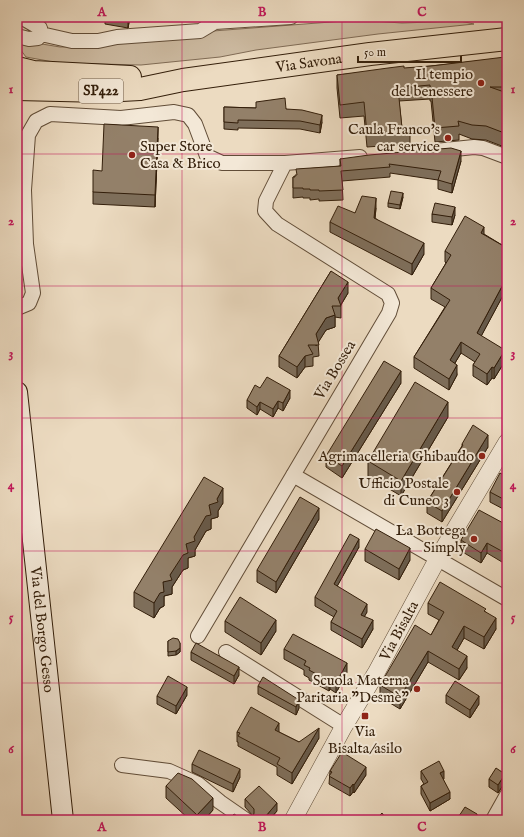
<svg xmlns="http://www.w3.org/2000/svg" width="524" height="837" viewBox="0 0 524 837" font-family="'IM FELL English',serif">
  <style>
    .green { fill: #cdbba2; stroke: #806c56 }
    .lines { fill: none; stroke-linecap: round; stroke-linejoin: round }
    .service-casing { stroke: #614d38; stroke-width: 8 }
    .minor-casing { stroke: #614d38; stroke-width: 16 }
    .tertiary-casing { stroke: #614d38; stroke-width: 18 }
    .secondary-casing { stroke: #331e0a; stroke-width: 22 }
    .primary-casing { stroke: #331e0a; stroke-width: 24 }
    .service { stroke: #f3e8d7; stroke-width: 7 }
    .minor { stroke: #f3e8d7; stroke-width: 14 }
    .tertiary { stroke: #f3e8d7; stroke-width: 17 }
    .secondary { stroke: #f3e8d7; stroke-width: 20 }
    .primary { stroke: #ecdbc1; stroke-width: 22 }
    .wall { fill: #7e6e5a; stroke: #331e0a }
    .shaded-wall { fill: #675a4a; stroke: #331e0a }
    .building { fill: #938069; stroke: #331e0a }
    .grid { fill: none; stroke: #c2185b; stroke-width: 1; stroke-opacity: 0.55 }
    .poi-dot { fill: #8f2418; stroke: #f3e8d7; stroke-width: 1.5 }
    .labels { text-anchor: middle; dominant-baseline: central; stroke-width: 4; stroke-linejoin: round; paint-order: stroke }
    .shield { fill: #f3e8d7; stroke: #6d5b48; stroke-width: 1 }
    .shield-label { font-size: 14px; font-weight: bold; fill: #331e0a }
    .street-label { font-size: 15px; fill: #331e0a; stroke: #f3e8d7 }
    .poi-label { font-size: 15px; fill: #331e0a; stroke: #f3e8d7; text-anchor: end }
    .neatline { fill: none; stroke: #c2185b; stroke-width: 1.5 }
    .grid-label { font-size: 13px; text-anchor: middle; font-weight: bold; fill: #c2185b }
  </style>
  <rect width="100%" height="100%" fill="#ecdbc1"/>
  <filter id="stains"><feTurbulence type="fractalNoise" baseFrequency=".005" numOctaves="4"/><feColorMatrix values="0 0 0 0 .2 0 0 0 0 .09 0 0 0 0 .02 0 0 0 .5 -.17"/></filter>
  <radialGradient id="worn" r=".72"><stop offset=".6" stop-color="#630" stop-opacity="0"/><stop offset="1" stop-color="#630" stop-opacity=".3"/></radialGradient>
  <path class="green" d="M 357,20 L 402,23 L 460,21 L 474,24 L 378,34 L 256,50 L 220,57 L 141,65 L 59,63 L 26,57 L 17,45 L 17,43 L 42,44 L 60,47 L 99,46 L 213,31 Z"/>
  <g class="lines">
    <defs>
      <path id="service" d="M 200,17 L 205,21 L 213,22"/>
      <path id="minor" d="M 21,17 L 40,28 L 41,34
        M 41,34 L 72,41 L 98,41 L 117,37 L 200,31 L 215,22 L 291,17
        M 17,36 L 29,39 L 38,38 L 41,34
        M 435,151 L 474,147 L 483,148 L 507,157
        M 17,308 L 29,303 L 33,293 L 26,244 L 24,190 L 28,135 L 36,121 L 50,114 L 121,118 L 174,112 L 188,115 L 195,124 L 207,156 L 222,163 L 285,163 L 360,157
        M 293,475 L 507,599
        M 198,636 L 389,313 L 392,303 L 388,294 L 277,224 L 265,211 L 266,201 L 285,163
        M 226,652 L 344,726
        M 122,765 L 169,771 L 198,784 L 220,802 L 246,820
        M 493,820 L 507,795"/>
      <g id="tertiary">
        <path id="s1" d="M 293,820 L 344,726 L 376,673 L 438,558 L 507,442"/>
      </g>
      <g id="secondary">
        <path id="s2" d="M 17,392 L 63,820"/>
      </g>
      <g id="primary">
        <path d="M 17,68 L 33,72 L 130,77"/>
        <path id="s3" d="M 17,89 L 103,91 L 140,89 L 183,80 L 370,54 L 507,39"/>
      </g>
    </defs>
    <use href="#service" class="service-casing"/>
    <use href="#minor" class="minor-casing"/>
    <use href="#tertiary" class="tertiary-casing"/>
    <use href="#secondary" class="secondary-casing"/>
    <use href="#primary" class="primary-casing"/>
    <use href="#service" class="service"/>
    <use href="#minor" class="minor"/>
    <use href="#tertiary" class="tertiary"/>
    <use href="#secondary" class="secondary"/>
    <use href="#primary" class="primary"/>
  </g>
  <path class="wall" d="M 105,17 L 130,17 L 128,28 L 105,24 Z
    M 507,58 L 507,148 L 486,140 L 472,139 L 459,134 L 459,140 L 435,142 L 431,101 L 430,101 L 430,99 L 399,101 L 402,128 L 410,130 L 410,144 L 367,147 L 364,116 L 340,118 L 337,88 L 337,75 L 431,66 Z
    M 224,107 L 286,109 L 322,122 L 320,133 L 300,129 L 238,128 L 238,130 L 224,129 Z
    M 158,138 L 155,207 L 93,204 L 93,192 L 102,171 Z
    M 340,159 L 461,161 L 452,193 L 438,189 L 438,180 L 390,173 L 390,177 L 342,181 L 343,200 L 319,201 L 319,199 L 310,200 L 310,198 L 303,198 L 303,197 L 293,198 L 293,177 L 340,166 Z
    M 403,197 L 400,209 L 388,207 L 388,203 Z
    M 376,208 L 375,218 L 424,254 L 412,275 L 330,232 L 330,222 L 355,213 Z
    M 432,214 L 455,215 L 452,225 L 432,222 Z
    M 484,234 L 507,248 L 507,288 L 481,336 L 505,361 L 494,379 L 492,378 L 487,385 L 473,376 L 473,365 L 475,362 L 461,353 L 455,363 L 457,375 L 449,390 L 414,368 L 414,357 L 445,307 L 431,299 L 431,288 L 446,263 L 445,262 L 445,251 Z
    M 331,271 L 348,293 L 341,305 L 341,318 L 335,317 L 335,327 L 326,330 L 318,342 L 319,356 L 313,357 L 313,366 L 305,367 L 297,378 L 279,367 L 279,356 Z
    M 401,383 L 342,478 L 326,467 L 326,456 Z
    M 260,388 L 290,398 L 283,411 L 278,408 L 273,417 L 260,409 L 257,415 L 247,408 L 247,400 Z
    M 448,417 L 401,496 L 368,476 L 368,461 Z
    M 462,444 L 488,447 L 442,522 L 427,513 L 427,502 L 462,446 Z
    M 507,477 L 507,511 L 490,502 L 490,492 Z
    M 223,503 L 218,511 L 218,517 L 211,519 L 211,529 L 206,531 L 195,550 L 195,556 L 188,558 L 188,568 L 183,570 L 172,587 L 172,594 L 164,596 L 164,606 L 160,608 L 154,618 L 134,607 L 134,592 Z
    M 319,519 L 276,593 L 257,582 L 257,570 Z
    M 507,520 L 507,565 L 487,553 L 481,563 L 461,551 L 461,540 L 505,524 Z
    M 359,547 L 337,586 L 367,612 L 364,616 L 373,629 L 362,648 L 331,630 L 331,622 L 334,617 L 315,606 L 315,597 Z
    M 365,549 L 410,560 L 399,580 L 365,561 Z
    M 428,603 L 486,612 L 496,629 L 484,649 L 464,638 L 457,650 L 467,668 L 459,680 L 428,662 L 400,709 L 380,697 L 380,685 L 431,635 L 439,620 L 428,614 Z
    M 225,621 L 276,631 L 261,655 L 225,632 Z
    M 168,641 L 180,643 L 180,652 L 176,655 L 168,656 Z
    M 284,649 L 347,672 L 336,693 L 330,689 L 329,691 L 309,680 L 309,678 L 304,675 L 304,670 L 284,659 Z
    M 191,652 L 239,675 L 234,684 L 191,660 Z
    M 258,686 L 299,708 L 296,715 L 258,694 Z
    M 187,695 L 176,714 L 157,704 L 157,696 Z
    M 446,695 L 479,704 L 470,718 L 446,703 Z
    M 237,732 L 279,732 L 299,742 L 319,738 L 292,784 L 277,775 L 277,767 L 238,746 L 238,742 L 237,742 Z
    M 192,764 L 240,777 L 233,792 L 192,772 Z
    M 330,771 L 366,775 L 354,793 L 353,792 L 350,796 L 329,784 Z
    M 421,771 L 444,779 L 443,779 L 450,799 L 430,811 L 421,794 L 421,786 L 424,784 L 421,779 Z
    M 489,779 L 505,782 L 498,793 L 489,787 Z
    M 166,786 L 213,810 L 204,820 L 190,820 L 166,798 Z
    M 245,799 L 277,811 L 269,820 L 249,820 L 253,817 L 253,816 L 245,807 Z"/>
  <path class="shaded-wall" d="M 128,17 L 130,17 L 128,28 Z
    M 322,115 L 322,122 L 320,133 L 320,125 Z
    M 158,127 L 158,138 L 155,207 L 155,195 Z
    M 461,151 L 461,161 L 452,193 L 452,184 Z
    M 403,193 L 403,197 L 400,209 L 400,205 Z
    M 376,198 L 376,208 L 374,228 L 374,218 Z
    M 455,207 L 455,215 L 452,225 L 452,217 Z
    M 484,227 L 484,238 L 481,233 Z
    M 424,243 L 424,254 L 412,275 L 412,264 Z
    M 507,277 L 507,288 L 477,344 L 477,333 Z
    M 348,282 L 348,293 L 340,306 L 338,298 Z
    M 335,315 L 335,327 L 326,330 L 316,346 L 316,334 L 326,318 Z
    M 461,342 L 461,353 L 450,371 L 450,360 Z
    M 505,350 L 505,361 L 494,379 L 494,368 Z
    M 305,356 L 305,367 L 297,378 L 297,367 Z
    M 457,365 L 457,375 L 449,390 L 449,379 Z
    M 492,367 L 492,378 L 487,385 L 487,374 Z
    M 401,371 L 401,383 L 342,478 L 342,466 Z
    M 290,390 L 290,398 L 283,411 L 283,403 Z
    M 278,401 L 278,408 L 273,417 L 273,409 Z
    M 260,402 L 260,409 L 257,415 L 257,407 Z
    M 448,402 L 448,417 L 401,496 L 401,481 Z
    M 488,435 L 488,447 L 442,522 L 442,511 Z
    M 223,488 L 223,503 L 218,511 L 218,517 L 211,519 L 211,529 L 206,531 L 195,550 L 195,556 L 188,558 L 188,568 L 183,570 L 172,587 L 172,594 L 164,596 L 164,606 L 160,608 L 154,618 L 154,603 L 163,582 L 170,575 L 186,544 L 194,537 L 209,505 L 217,499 Z
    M 319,508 L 319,519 L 276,593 L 276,582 Z
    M 359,539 L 359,547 L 334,592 L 334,584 Z
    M 487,543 L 487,553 L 481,563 L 481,553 Z
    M 410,548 L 410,560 L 399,580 L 399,569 Z
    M 367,604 L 367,612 L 361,623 L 361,615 Z
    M 496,618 L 496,629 L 484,649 L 484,637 Z
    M 276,620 L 276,631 L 261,655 L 261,643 Z
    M 373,620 L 373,629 L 362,648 L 362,639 Z
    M 464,626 L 464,638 L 452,659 L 452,647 Z
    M 180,648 L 180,652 L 176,655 L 176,651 Z
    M 428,651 L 428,662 L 400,709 L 400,697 Z
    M 467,656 L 467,668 L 459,680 L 459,669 Z
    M 347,663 L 347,672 L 336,693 L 336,683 Z
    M 239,667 L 239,675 L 234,684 L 234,676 Z
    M 330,679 L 330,689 L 329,691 L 329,681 Z
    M 187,687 L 187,695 L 176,714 L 176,706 Z
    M 479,696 L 479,704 L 470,718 L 470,710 Z
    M 299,700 L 299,708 L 296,715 L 296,707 Z
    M 279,723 L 279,733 L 275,730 Z
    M 319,728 L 319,738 L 292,784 L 292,773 Z
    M 366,767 L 366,775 L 354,793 L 354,785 Z
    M 240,769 L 240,777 L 233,792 L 233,784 Z
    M 444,771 L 444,779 L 440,781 L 440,773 Z
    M 505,774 L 505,782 L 498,793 L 498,785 Z
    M 353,784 L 353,792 L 350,796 L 350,788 Z
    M 450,792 L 450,799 L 430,811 L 430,803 Z
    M 213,798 L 213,810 L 204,820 L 197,820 L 197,815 Z
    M 277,803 L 277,811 L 269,820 L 265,820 L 265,817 Z
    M 477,814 L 477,820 L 473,820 Z
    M 263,816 L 263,820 L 259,820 Z"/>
  <path class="building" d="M 111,17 L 128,17 L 128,20 Z
    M 505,57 L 507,58 L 507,87 L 490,87 L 507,93 L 507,134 L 486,126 L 472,125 L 458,121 L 459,126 L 435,128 L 431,87 L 430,87 L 430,85 L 398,88 L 402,128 L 410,130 L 367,134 L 364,102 L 340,105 L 337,75 L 388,68 L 404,66 L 404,68 L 431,66 Z
    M 285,98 L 286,109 L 302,110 L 322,115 L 320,125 L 300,121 L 238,120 L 238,123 L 224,122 L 224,107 L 256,108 L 256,102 Z
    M 104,124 L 158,127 L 155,195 L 93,192 L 93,170 L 102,171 Z
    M 451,148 L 461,151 L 452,184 L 438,180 L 441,171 L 389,164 L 390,167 L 341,171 L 343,190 L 319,191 L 319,190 L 310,190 L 310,189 L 303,189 L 303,188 L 293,188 L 293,177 L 295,177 L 295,175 L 297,175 L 296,169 L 341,166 L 340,159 L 369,155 Z
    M 391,191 L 403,193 L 400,205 L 388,203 Z
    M 362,196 L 376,198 L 374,218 L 424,243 L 412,264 L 330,222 L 338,206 L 355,213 Z
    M 435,203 L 455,207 L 452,217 L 432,214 Z
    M 465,216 L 484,227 L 481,233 L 507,248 L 507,277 L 477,333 L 505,350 L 494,368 L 492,367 L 487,374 L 473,365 L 480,354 L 461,342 L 450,360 L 457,365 L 449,379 L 414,357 L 450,300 L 431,288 L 451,255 L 445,251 Z
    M 331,271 L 348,282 L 338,298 L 341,306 L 332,306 L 335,315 L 326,318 L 316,334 L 319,345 L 308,345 L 313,354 L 305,356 L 297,367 L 279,356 Z
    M 384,361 L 401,371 L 342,466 L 326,456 Z
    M 267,377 L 290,390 L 283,403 L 278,401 L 273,409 L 260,402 L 257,407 L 247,400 L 255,385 L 260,388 Z
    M 415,382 L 448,402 L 401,481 L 368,461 Z
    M 473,425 L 488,435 L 442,511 L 427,502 L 463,445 L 462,444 Z
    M 500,473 L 507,477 L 507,501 L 490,492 Z
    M 204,477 L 223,488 L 217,499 L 218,502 L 209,505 L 211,515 L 206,516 L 194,537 L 195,541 L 186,544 L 188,553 L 183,555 L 170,575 L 172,580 L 163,582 L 164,592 L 160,593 L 154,603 L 134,592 Z
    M 300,497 L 319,508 L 276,582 L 257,570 Z
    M 479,510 L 505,524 L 507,520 L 507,554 L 487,543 L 481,553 L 461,540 Z
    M 376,529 L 410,548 L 399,569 L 365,549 Z
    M 350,534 L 359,539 L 334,584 L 367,604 L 361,615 L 373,620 L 362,639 L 331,622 L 337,611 L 315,597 Z
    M 440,582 L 486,609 L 484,611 L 496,618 L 484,637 L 464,626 L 452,647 L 467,656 L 459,669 L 428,651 L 400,697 L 380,685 L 415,625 L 431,635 L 444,612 L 428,603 Z
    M 240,597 L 276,620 L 261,643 L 225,621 Z
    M 293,634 L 347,663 L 336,683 L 330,679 L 329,681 L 309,670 L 310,668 L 304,665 L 306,661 L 284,649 Z
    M 173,638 L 178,639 L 180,643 L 180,648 L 176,651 L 168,652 L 168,641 Z
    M 196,643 L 239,667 L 234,676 L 191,652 Z
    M 168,676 L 187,687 L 176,706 L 157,696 Z
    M 263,677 L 299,700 L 296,707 L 258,686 Z
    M 455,681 L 479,696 L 470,710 L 446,695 Z
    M 251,707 L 279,723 L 275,730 L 299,742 L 319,728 L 292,773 L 277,764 L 280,758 L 238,736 L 240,733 L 237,732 Z
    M 199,750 L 240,769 L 233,784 L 192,764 Z
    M 342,752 L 366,767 L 354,785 L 353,784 L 350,788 L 329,776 L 332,772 L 330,771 Z
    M 439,761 L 444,771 L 440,773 L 450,792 L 430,803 L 421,786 L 428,782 L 421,771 Z
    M 496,768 L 505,774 L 498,785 L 489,779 Z
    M 178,773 L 192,779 L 213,798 L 197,815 L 166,786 Z
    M 259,786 L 277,803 L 265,817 L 263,816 L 259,820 L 249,820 L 253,817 L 254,813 L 254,809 L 245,799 Z
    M 465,807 L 477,814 L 473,820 L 454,820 L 455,818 L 457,819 Z
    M 382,813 L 387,820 L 375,820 Z
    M 234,814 L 244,820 L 228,820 Z"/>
  <path class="grid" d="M 182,17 L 182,820M 342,17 L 342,820M 17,154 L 507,154M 17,286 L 507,286M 17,418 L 507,418M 17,551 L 507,551M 17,683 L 507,683"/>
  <g class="poi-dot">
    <circle cx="481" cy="83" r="4"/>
    <circle cx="448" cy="138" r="4"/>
    <circle cx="132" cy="155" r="4"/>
    <circle cx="482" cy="456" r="4"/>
    <circle cx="457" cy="492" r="4"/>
    <circle cx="474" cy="539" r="4"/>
    <circle cx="417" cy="689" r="4"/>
    <rect x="361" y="712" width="8" height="8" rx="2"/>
  </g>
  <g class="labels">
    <rect class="shield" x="79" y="79" width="44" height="24" rx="3"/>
    <g class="shield-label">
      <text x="101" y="91">SP422</text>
    </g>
    <g class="street-label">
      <text stroke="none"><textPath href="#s3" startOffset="294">Via Savona</textPath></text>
      <text transform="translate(335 370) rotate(-59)">Via Bossea</text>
      <text stroke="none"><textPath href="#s2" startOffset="239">Via del Borgo Gesso</textPath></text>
      <text stroke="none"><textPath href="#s1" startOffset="217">Via Bisalta</textPath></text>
    </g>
    <g class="poi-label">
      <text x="473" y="74">Il tempio<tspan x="473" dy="17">del benessere</tspan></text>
      <text x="440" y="129">Caula Franco's<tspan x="440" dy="17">car service</tspan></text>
      <text x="140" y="146" text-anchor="start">Super Store<tspan x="140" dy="17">Casa &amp; Brico</tspan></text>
      <text x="474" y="456">Agrimacelleria Ghibaudo</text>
      <text x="449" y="483">Ufficio Postale<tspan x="449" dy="17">di Cuneo 3</tspan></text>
      <text x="466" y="530">La Bottega<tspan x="466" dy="17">Simply</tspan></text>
      <text x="409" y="680">Scuola Materna<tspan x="409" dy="17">Paritaria "Desmè"</tspan></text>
      <text x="365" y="731" text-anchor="middle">Via<tspan x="365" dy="17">Bisalta/asilo</tspan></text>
    </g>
  </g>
  <rect width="524" height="837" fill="none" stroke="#ecdbc1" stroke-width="44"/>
  <path d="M358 56v6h103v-6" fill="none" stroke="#331e0a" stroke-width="2"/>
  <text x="364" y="56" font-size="12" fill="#331e0a" stroke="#f3e8d7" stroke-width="3" paint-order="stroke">50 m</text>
  <rect x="22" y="22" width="480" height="793" class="neatline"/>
  <g class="grid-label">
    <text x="102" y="16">A</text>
    <text x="262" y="16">B</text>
    <text x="422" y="16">C</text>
    <text x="11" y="93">1</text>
    <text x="513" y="93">1</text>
    <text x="11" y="225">2</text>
    <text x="513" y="225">2</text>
    <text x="11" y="357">3</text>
    <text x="513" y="357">3</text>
    <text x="11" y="489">4</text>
    <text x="513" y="489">4</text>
    <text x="11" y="621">5</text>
    <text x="513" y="621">5</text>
    <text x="11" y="753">6</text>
    <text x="513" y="753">6</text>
    <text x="102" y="831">A</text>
    <text x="262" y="831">B</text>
    <text x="422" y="831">C</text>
  </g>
  <rect width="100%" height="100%" filter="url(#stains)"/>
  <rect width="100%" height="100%" fill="url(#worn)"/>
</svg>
